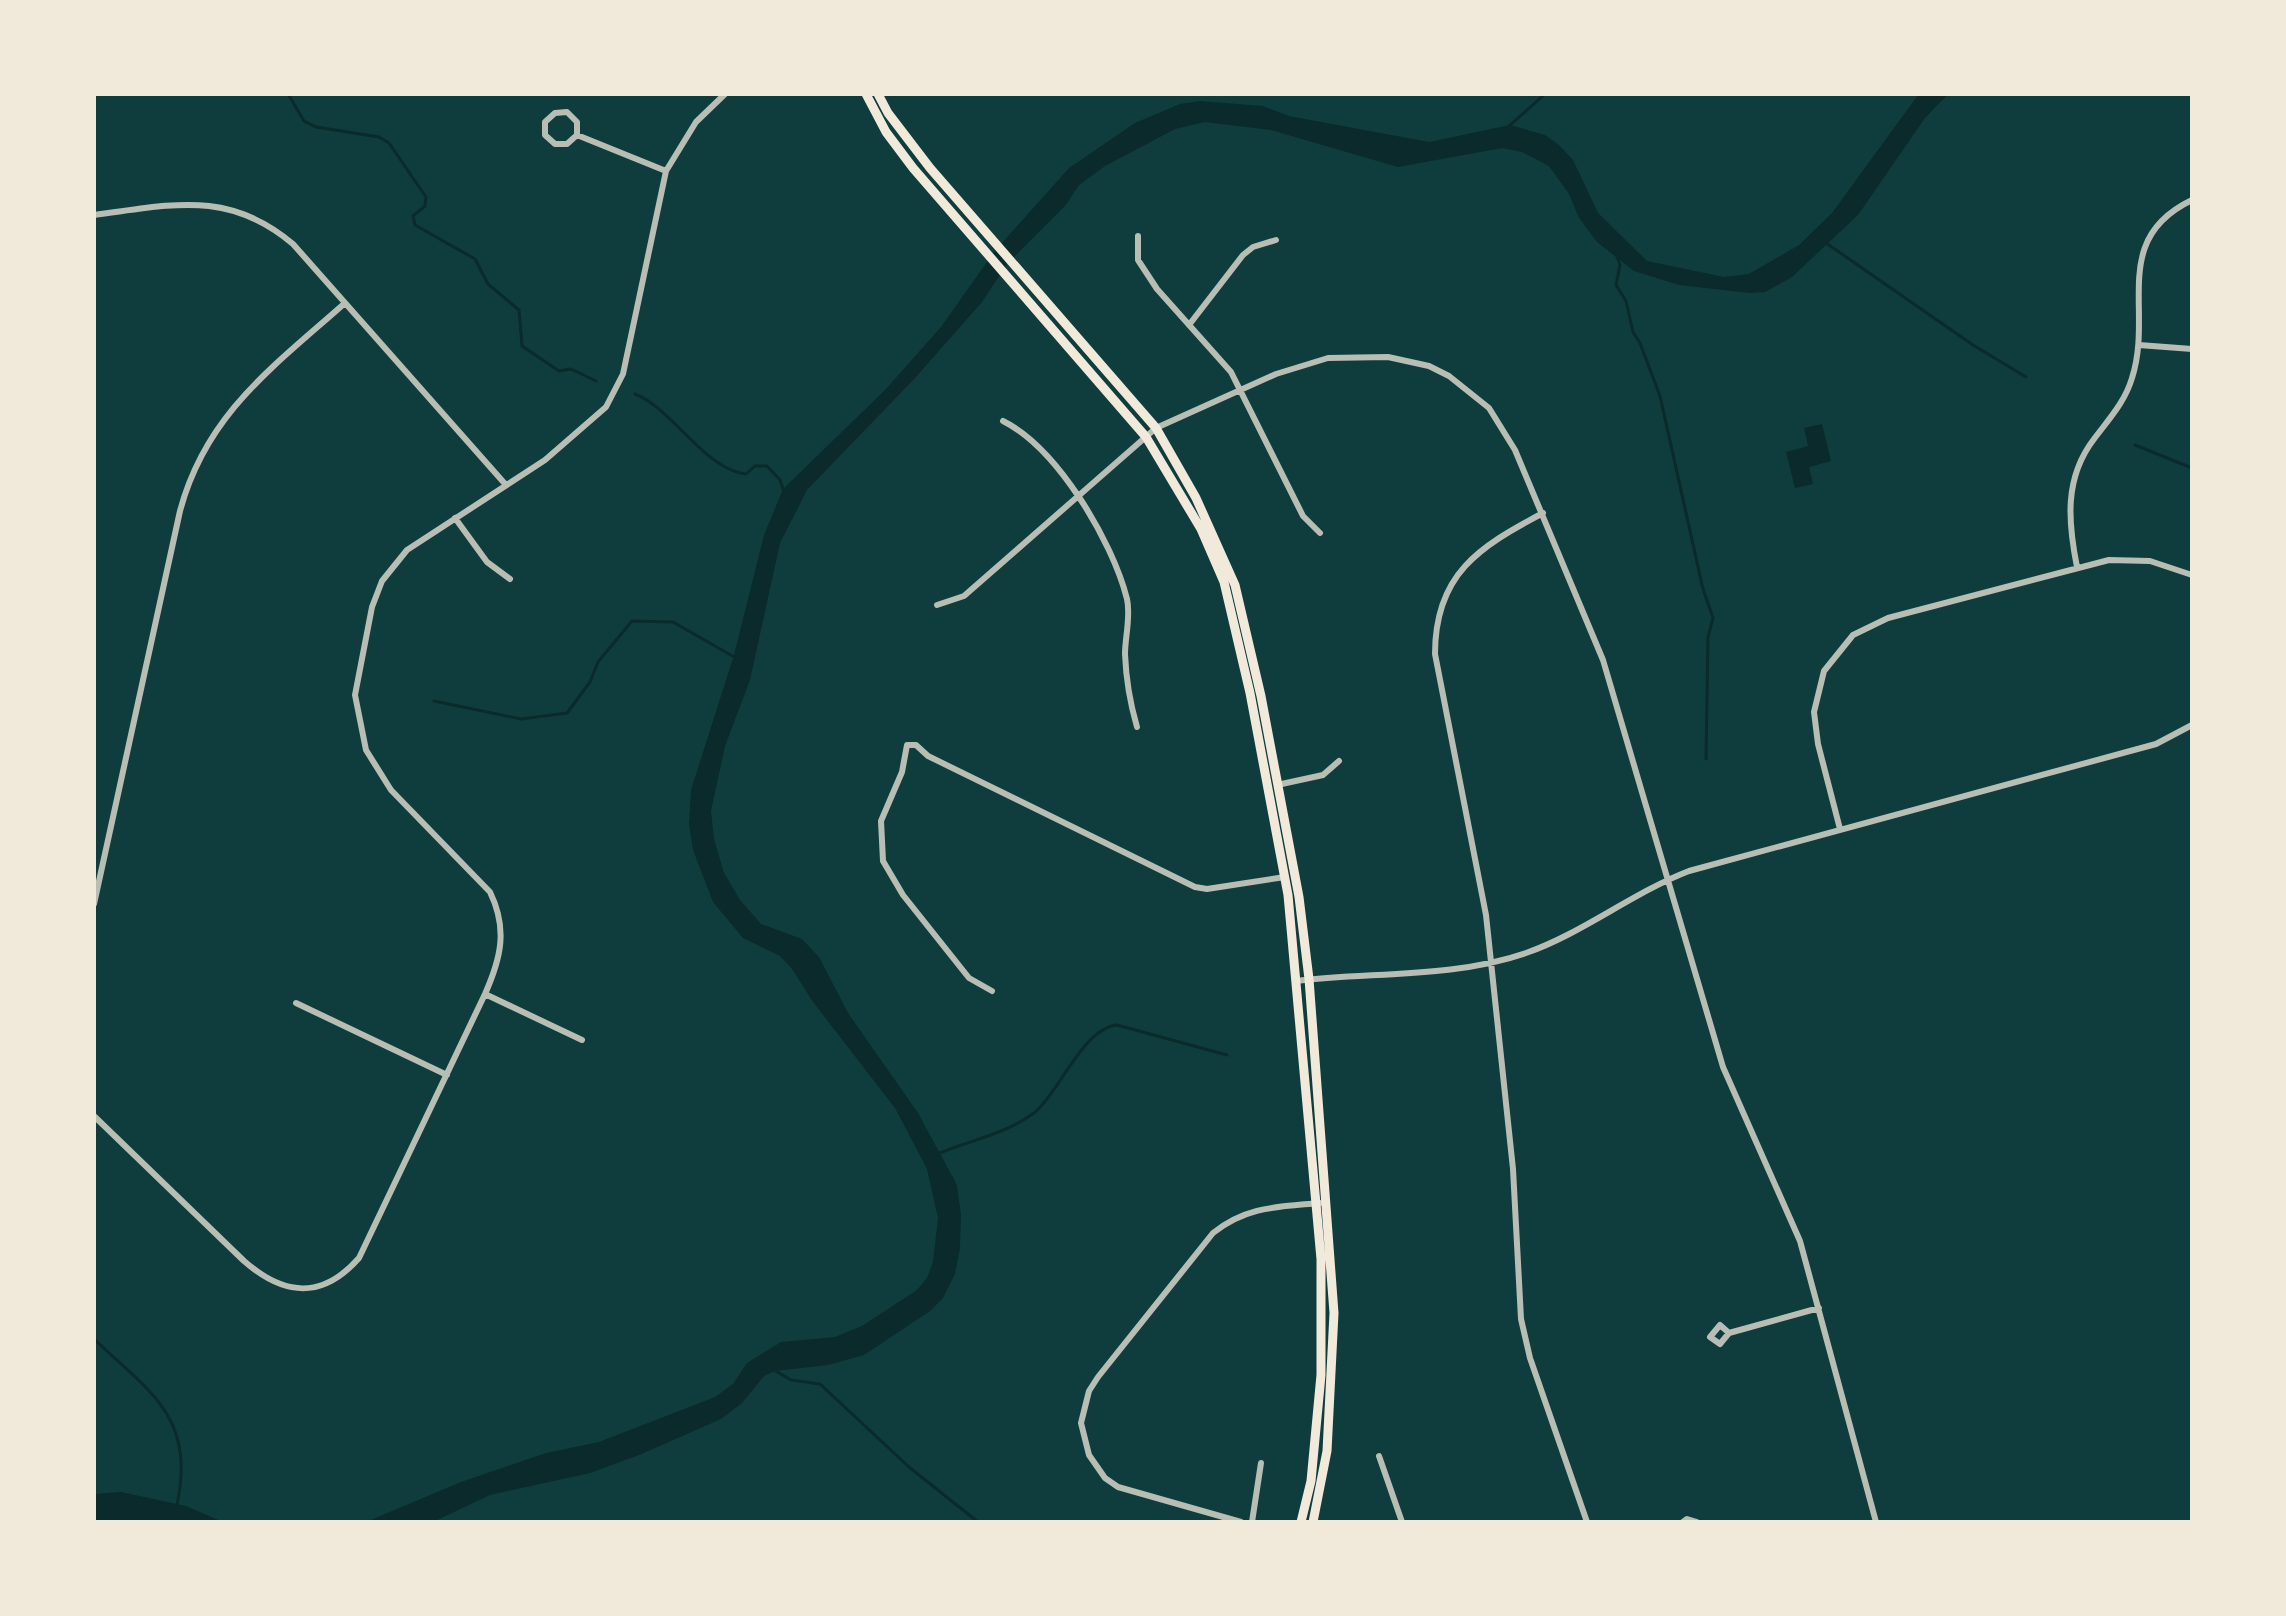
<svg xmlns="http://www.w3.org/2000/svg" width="2286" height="1616" viewBox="0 0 2286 1616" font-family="'Source Sans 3',sans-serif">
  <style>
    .water { fill: #0a2a2b }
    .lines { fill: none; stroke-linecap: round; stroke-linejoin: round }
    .stream { stroke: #0a2a2b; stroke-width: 3 }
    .minor { stroke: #b8beb3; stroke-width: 6 }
    .secondary { stroke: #f1e9da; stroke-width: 9 }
  </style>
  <rect width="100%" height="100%" fill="#0f3d3e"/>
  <path class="water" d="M 1948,94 L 1925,118 L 1858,215 L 1792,277 L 1765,292 L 1749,293 L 1679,285 L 1634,271 L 1597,242 L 1579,218 L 1569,194 L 1549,166 L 1522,152 L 1502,148 L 1398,167 L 1271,130 L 1205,122 L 1175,129 L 1105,166 L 1079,185 L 1065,206 L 1007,264 L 982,302 L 915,378 L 807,490 L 780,543 L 750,680 L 725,746 L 711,811 L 714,839 L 724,873 L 740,900 L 761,924 L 802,939 L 819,957 L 848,1013 L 918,1113 L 957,1185 L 961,1215 L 960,1248 L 955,1274 L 943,1298 L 930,1311 L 864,1355 L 828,1365 L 775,1371 L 764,1376 L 742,1403 L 721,1419 L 639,1455 L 590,1473 L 490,1495 L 433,1522 L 366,1522 L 461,1482 L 546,1453 L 599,1442 L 715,1397 L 733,1384 L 747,1363 L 781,1342 L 835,1337 L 862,1326 L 917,1290 L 927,1278 L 933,1262 L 938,1218 L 927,1169 L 895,1108 L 813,1002 L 792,969 L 780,956 L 743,938 L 713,902 L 693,850 L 689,824 L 691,790 L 734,655 L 764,535 L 783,489 L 885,390 L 941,327 L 994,252 L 1069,168 L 1135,123 L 1180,104 L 1200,101 L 1263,106 L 1289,116 L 1429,142 L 1510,125 L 1545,135 L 1559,145 L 1573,160 L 1598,213 L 1647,261 L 1724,277 L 1749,274 L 1799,245 L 1832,213 L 1918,95 Z
    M 1822,424 L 1831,461 L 1809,467 L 1813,484 L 1795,488 L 1786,452 L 1808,446 L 1804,428 Z
    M 121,1492 L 186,1506 L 223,1522 L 94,1520 L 94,1494 Z"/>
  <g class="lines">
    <path class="stream" d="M 288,94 L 304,121 L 316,127 L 379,137 L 389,143 L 426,197 L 425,206 L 413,216 L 415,225 L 475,259 L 488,284 L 519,310 L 522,346 L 559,371 L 571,369 L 596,381
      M 1509,126 L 1545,94
      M 1826,243 L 1973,345 L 2026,377
      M 1616,253 L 1620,265 L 1616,285 L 1626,301 L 1633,332 L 1640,343 L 1660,396 L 1703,589 L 1713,618 L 1708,637 L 1706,759
      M 635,394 C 673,409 704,469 746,474 L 755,466 L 767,466 L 780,480 L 784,492
      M 2135,445 L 2192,468
      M 434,701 L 521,719 L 567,713 L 590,682 L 598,662 L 632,621 L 673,622 L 736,658
      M 937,1154 C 968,1141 1006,1134 1034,1113 C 1059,1093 1083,1028 1117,1025 L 1227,1055
      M 94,1339 C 152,1394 195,1417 177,1505
      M 774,1370 L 791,1380 L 820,1384 L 909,1467 L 978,1522"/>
    <path class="minor" d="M 577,135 L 567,144 L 555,144 L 545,135 L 545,122 L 555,113 L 567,112 L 577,122 L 577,135 L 666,171
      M 94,215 C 172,205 228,189 293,244 L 506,485
      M 1138,236 L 1138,260 L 1157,289 L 1231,372 L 1303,516 L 1320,533
      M 1189,325 L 1243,255 L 1253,247 L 1276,240
      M 2139,345 L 2192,349
      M 1003,421 C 1057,448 1112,540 1127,599 C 1131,616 1125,637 1125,654 C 1126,679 1130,703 1137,727
      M 1543,513 C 1479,547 1435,574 1435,654 L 1486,915 L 1513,1169 L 1521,1319 L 1530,1358 L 1587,1522
      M 455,518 L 487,562 L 510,579
      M 2077,567 C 2068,522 2064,478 2094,439 C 2109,419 2125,402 2132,378 C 2154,310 2109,240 2192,200
      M 937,605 L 964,596 L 1156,428 L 1276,374 L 1328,358 L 1388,357 L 1429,366 L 1449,376 L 1489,408 L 1515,450 L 1603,660 L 1723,1067 L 1800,1241 L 1876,1522
      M 1277,785 L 1323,775 L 1339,761
      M 1840,829 L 1818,744 L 1814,712 L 1824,671 L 1853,635 L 1888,618 L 2109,560 L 2150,561 L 2192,575
      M 94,904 L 180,511 C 206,414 273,367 345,303
      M 1296,981 C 1371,972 1454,978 1526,953 C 1583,933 1632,893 1689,871 L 2156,744 L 2192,725
      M 992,991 L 969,978 L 903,895 L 883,861 L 881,821 L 902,772 L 907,745 L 916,745 L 928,756 L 1195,887 L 1207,889 L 1285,877
      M 485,994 L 582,1040
      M 296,1003 L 447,1075
      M 94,1116 L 244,1261 C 284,1296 322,1300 359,1258 L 485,994 C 501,958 508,929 490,892 L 391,790 L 366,750 L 355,695 L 372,607 L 382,581 L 407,550 L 545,460 L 606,407 L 623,374 L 666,171 L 696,122 L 725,94
      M 1729,1333 L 1720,1344 L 1710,1337 L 1720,1325 L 1729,1333 L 1819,1308
      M 1379,1456 L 1402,1522
      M 1241,1522 L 1118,1487 L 1105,1478 L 1089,1455 L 1081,1423 L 1089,1391 L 1098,1377 L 1213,1233 C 1247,1206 1278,1207 1320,1203
      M 1252,1522 L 1261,1463
      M 1683,1522 L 1687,1519 L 1697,1522"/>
    <path class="secondary" d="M 866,94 L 886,132 L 913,168 L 1146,437 L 1201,529 L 1224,582 L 1250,693 L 1288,895 L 1321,1259 L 1321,1375 L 1311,1481 L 1301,1522
      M 878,94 L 888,113 L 930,168 L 1156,428 L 1196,498 L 1235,585 L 1261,696 L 1299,897 L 1309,979 L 1334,1313 L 1327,1451 L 1313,1522"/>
  </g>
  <rect width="2286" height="1616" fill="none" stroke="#f1e9da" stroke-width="192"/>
</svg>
